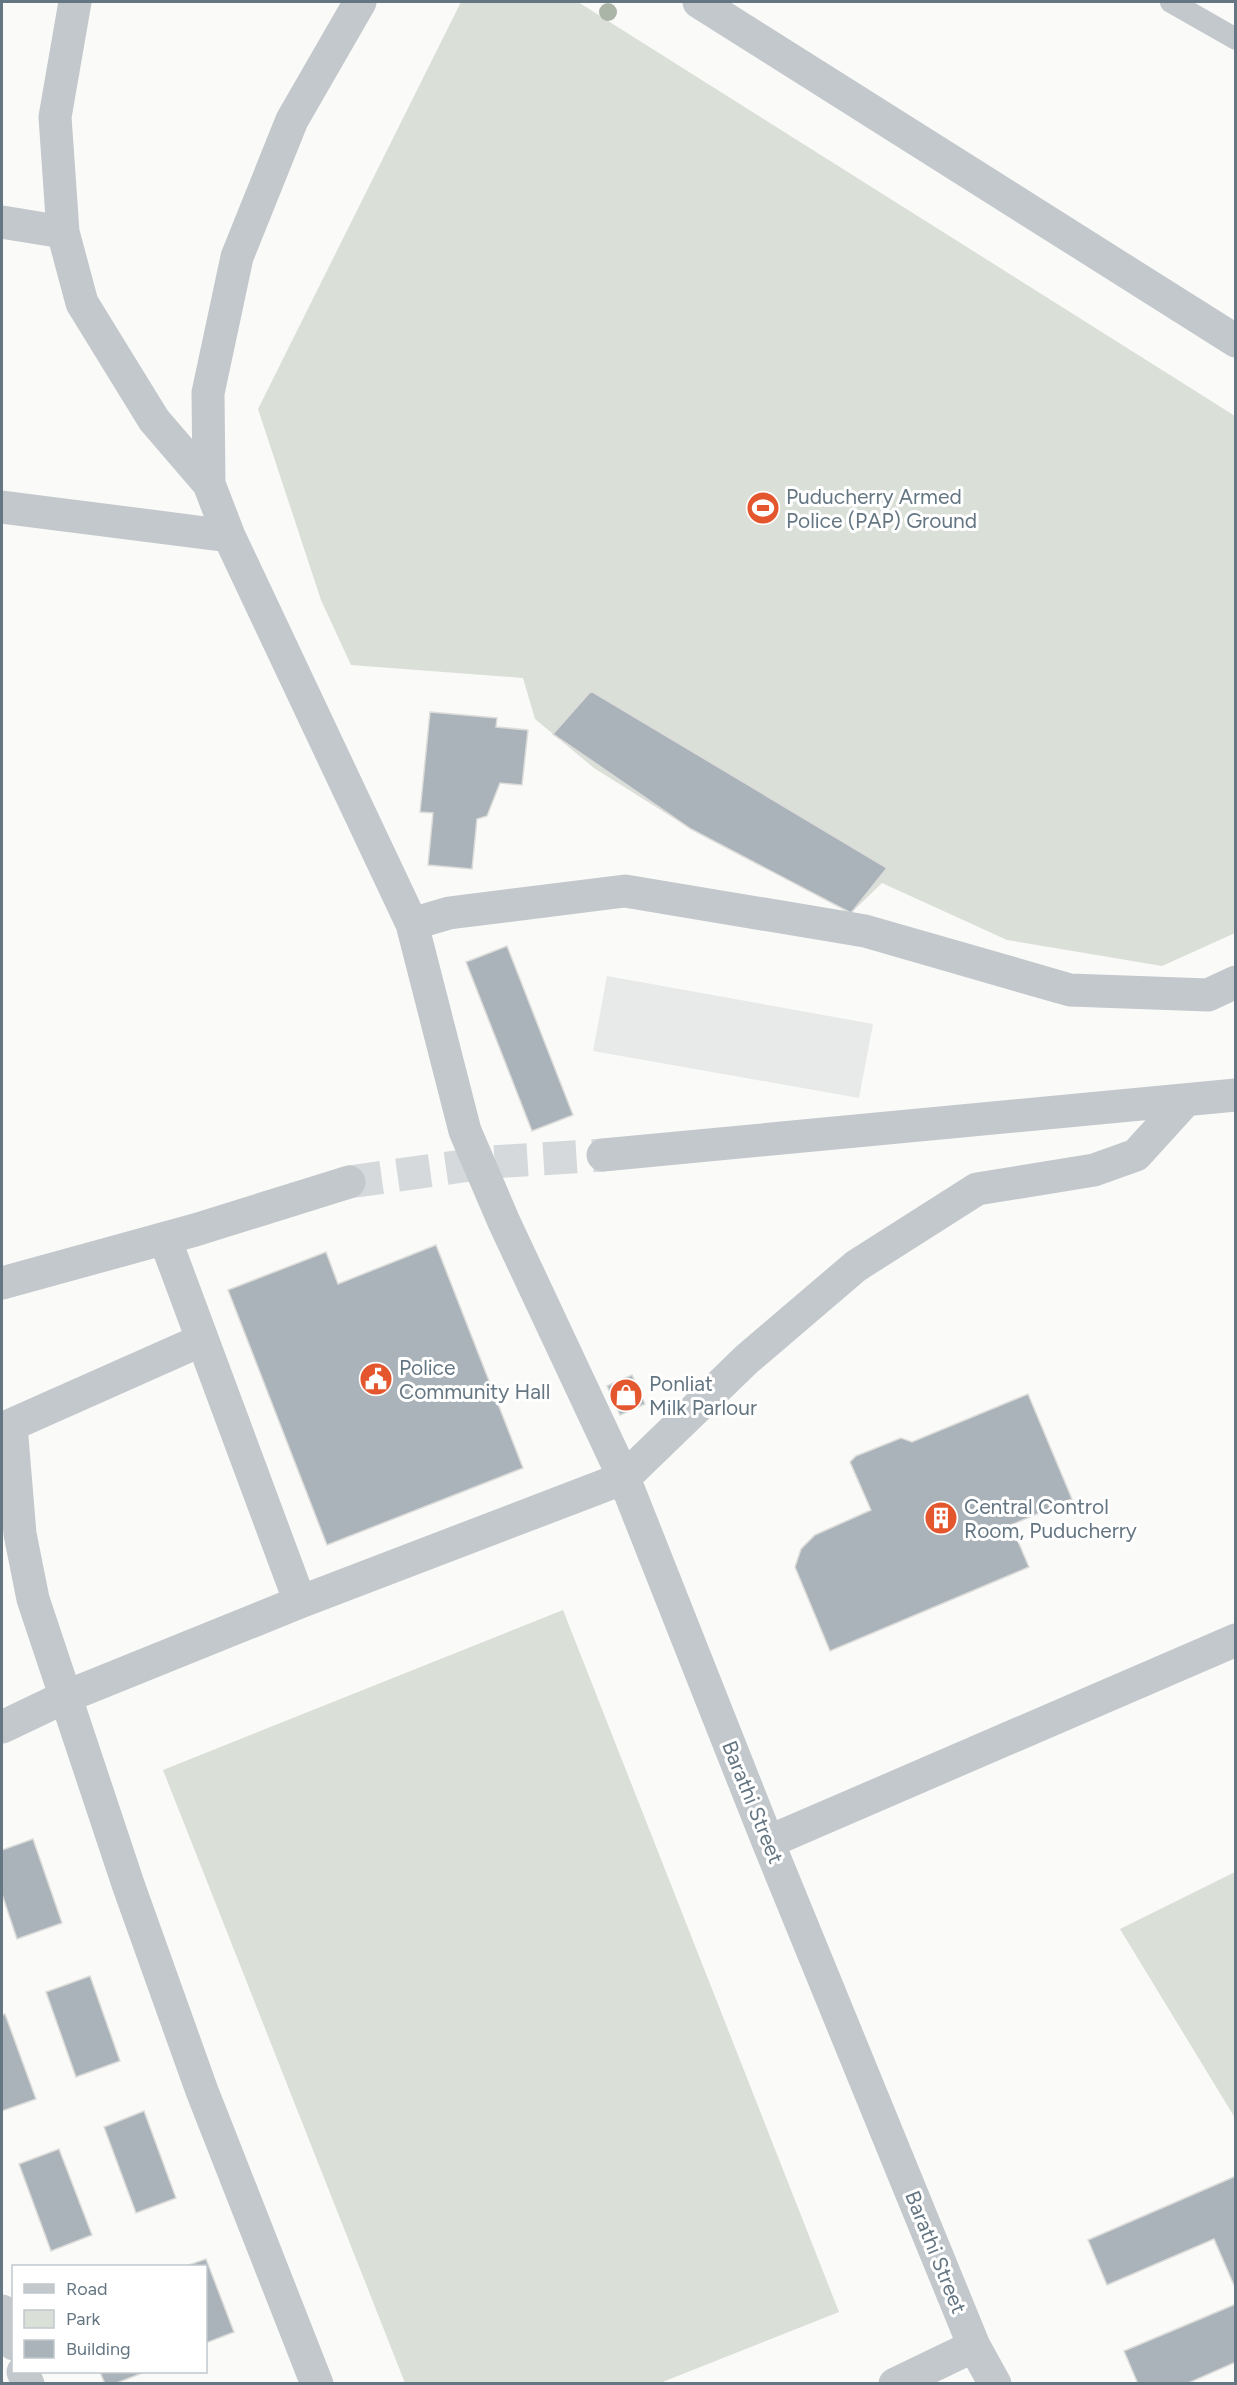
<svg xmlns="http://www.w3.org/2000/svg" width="1237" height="2385" viewBox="0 0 1237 2385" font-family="Figtree,sans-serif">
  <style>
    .built { fill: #e8e9e9 }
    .green { fill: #dadfd7 }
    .building { fill: #aab3b9; stroke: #dcdcda; stroke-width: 1.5 }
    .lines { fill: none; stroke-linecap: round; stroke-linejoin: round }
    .street-tunnel { stroke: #d5d9db; stroke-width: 33; stroke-dasharray: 33 16; stroke-linecap: butt }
    .lane { stroke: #c3c8cc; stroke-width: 22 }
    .street { stroke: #c3c8cc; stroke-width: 33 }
    .tree { fill: #aab4a7 }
    .labels { text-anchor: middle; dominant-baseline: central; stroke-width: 6; stroke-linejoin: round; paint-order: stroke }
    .poi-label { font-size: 21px; fill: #657683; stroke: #fff; text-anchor: start }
    .street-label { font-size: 21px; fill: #657683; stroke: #fff }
  </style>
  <rect width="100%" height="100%" fill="#fafaf8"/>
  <path class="built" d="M 607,976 L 873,1024 L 859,1098 L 593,1051 Z"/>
  <path class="green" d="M 461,2 L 578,2 L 1235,416 L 1235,933 L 1162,966 L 1007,940 L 882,883 L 851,913 L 691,829 L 594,768 L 535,719 L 523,678 L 351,665 L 321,600 L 258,409 Z
    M 563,1610 L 839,2312 L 660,2383 L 405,2383 L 163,1770 Z
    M 1235,1872 L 1235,2118 L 1120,1929 Z"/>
  <path class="building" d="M 591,691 L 887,868 L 851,913 L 691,829 L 553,734 Z
    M 430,712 L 497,718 L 496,727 L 528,730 L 522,785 L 500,783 L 487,816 L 477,819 L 472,869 L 428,865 L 433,813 L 420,812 Z
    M 507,946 L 573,1115 L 532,1131 L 466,962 Z
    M 436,1245 L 523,1468 L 327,1545 L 228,1290 L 326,1252 L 338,1284 Z
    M 632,1375 L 645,1404 L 620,1415 L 607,1386 Z
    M 1028,1394 L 1072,1499 L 1011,1525 L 1029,1567 L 830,1651 L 795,1567 L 801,1549 L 815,1535 L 871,1510 L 850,1462 L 856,1456 L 901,1438 L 912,1442 Z
    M 33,1839 L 62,1923 L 17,1939 L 2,1894 L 2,1850 Z
    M 90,1976 L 120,2061 L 76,2077 L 46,1992 Z
    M 5,2014 L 36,2099 L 2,2111 L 2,2015 Z
    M 144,2111 L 176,2198 L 136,2213 L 104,2127 Z
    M 59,2149 L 92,2235 L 51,2251 L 19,2164 Z
    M 1236,2176 L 1236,2290 L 1214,2239 L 1107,2285 L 1088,2240 Z
    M 206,2259 L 234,2332 L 206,2343 L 206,2266 L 186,2266 Z
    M 1236,2304 L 1236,2362 L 1186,2384 L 1138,2384 L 1124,2351 Z
    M 100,2372 L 145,2372 L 114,2384 L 105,2384 Z"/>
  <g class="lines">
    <path class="street-tunnel" d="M 349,1182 L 491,1162 L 603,1155"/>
    <path class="lane" d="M 1171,2 L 1236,39"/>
    <path class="street" d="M 75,2 L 55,117 L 63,232 L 82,303 L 154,420 L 209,484
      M 360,2 L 292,120 L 237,257 L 208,393 L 209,484 L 229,536 L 412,924 L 465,1131 L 504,1222 L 624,1478 L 768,1842 L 974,2346 L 995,2384
      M 699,2 L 1236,341
      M 2,222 L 63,232
      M 2,507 L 229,536
      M 412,924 L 449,913 L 625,891 L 865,931 L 1070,990 L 1208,995 L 1236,982
      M 603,1155 L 1236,1095
      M 165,1239 L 300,1602
      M 2,1283 L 195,1230 L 349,1182
      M 11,1425 L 20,1534 L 33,1599 L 129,1887 L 202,2091 L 317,2384
      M 2,1429 L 202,1340
      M 2,1727 L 65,1697 L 300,1602 L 624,1478 L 747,1359 L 856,1266 L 977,1189 L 1094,1170 L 1136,1155 L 1186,1100
      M 768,1842 L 1236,1640
      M 2,2311 L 14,2344
      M 23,2372 L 28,2384
      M 895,2384 L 974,2346"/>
  </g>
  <circle class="tree" cx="608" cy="12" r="9"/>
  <defs>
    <symbol id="stadium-disc" viewBox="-11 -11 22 22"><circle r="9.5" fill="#e4572e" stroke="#fff"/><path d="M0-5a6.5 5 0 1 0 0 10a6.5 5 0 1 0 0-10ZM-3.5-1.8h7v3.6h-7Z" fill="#fff"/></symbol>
    <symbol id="civic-disc" viewBox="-11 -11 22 22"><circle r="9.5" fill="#e4572e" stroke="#fff"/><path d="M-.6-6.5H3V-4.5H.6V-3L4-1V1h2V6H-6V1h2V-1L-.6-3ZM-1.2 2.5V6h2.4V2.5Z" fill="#fff"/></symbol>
    <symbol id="shop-disc" viewBox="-11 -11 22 22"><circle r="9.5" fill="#e4572e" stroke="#fff"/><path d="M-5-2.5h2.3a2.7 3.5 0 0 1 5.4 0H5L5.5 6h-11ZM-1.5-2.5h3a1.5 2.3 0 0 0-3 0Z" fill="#fff"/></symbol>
    <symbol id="building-disc" viewBox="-11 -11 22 22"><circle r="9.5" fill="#e4572e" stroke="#fff"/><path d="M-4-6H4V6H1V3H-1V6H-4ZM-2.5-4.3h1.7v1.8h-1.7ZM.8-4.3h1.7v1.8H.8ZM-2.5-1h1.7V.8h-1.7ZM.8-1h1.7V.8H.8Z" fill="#fff"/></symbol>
  </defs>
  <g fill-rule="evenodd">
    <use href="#stadium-disc" x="744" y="489" width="38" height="38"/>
    <use href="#civic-disc" x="357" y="1360" width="38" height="38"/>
    <use href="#shop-disc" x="607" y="1376" width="38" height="38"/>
    <use href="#building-disc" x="922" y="1499" width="38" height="38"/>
  </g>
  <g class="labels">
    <g class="poi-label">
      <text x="786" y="496">Puducherry Armed<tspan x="786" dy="24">Police (PAP) Ground</tspan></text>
      <text x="399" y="1367">Police<tspan x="399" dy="24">Community Hall</tspan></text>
      <text x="649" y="1383">Ponliat<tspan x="649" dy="24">Milk Parlour</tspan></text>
      <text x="964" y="1506">Central Control<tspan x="964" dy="24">Room, Puducherry</tspan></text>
    </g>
    <g class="street-label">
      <text transform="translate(753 1802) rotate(68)">Barathi Street</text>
      <text transform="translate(936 2252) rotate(68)">Barathi Street</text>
    </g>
  </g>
  <rect width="1237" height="2385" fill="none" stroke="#657683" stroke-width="6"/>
  <rect x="12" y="2265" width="195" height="108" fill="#ffffff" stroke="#c1c8cd" stroke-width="1.5"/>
  <rect x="24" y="2284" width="30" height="9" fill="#c3c8cc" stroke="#c1c8cd" stroke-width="1.5"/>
  <text x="66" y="2295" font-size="18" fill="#657683">Road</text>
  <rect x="24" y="2310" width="30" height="18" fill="#dadfd7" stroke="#c1c8cd" stroke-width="1.5"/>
  <text x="66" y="2325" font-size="18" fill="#657683">Park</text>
  <rect x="24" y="2340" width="30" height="18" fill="#aab3b9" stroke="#c1c8cd" stroke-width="1.5"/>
  <text x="66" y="2355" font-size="18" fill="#657683">Building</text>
</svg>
